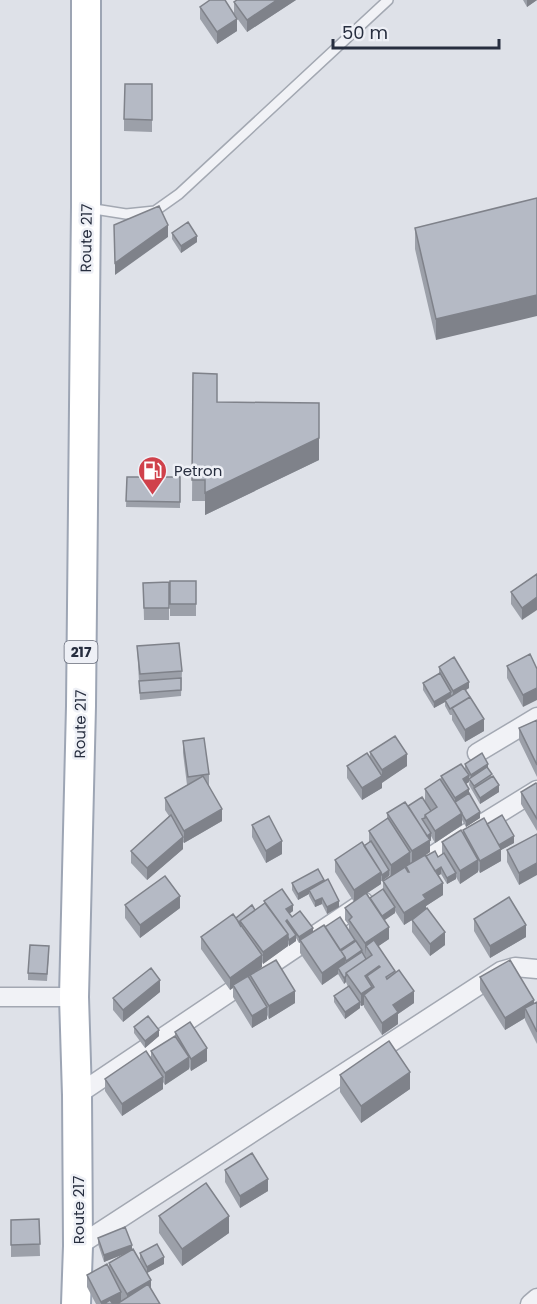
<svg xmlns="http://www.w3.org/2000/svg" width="537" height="1304" viewBox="0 0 537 1304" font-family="Poppins,sans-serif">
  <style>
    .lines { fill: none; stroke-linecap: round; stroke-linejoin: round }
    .service-casing { stroke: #a3a8b2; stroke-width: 12 }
    .minor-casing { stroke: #a3a8b2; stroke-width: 21 }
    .primary-casing { stroke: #9da5b4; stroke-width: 32 }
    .service { stroke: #f1f2f6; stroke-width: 9 }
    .minor { stroke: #f1f2f6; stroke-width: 18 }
    .primary { stroke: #fff; stroke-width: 28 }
    .wall { fill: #9ca0a9; fill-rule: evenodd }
    .shaded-wall { fill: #7f828a }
    .building { fill: #b5bac5; stroke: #7f828a; stroke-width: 1.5 }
    .labels { text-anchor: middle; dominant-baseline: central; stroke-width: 5; stroke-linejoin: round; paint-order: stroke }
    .shield { fill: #eef0f6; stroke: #636876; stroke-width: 1.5 }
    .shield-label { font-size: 14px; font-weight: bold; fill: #272e3f }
    .street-label { font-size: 15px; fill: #272e3f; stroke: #eef0f6 }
    .poi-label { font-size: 15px; fill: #272e3f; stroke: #eef0f6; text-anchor: start }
  </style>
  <rect width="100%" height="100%" fill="#dee1e8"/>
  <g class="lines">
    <defs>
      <path id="service" d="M 88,208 L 126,214 L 155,211 L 179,194 L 388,0"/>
      <path id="minor" d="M 477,753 L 537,717
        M 417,866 L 456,840 L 537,790
        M 0,997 L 74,997
        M 77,1095 L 364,902
        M 78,1246 L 501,971 L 515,967 L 537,969
        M 530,1304 L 537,1298"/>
      <path id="primary" d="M 76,1304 L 78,1246 L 77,1095 L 74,997 L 81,706 L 86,207 L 86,0"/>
    </defs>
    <use href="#service" class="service-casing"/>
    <use href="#minor" class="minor-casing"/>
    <use href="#primary" class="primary-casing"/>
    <use href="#service" class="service"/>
    <use href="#minor" class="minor"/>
    <use href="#primary" class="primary"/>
  </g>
  <path class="wall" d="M 296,0 L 247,32 L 234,14 L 234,2 Z
    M 523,0 L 537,0 L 527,7 Z
    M 200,7 L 237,31 L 217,44 L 200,19 Z
    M 152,84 L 152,132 L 124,131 L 124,119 Z
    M 537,198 L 436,340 L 415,249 L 415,228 Z
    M 172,233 L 197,242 L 181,253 L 172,239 Z
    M 193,373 L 217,402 L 319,460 L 205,515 L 205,501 L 192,501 Z
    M 127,477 L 180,477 L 180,508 L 126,507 Z
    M 537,574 L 522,620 L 511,604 L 511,592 Z
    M 170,581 L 196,581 L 196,616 L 170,616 Z
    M 169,582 L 169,620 L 144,620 L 143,583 Z
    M 137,646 L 182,671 L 181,696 L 140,700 Z
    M 530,654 L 523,707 L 507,678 L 507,666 Z
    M 439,667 L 469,688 L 466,690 L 484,731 L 465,742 L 452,720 L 452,715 L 450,715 L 445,706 L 445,702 L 434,708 L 423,690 L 423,683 L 439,674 Z
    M 537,720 L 537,777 L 519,740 L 519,728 Z
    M 183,741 L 209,774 L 209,786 L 222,821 L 184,843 L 183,842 L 183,849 L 147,880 L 131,863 L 131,851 L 169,816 L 165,810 L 165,798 L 187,785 L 183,753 Z
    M 370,752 L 407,766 L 382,782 L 382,788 L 362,800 L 347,778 L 347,766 L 370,758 Z
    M 465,764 L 488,769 L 499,792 L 480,804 L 469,785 L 470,778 L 469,777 L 469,782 L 465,784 L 469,793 L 480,818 L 466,827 L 462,820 L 462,825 L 435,843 L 431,836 L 431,840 L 430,841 L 430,852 L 426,855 L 426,856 L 438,857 L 442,855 L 442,842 L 463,834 L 463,830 L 487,824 L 514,843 L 501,850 L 501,861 L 480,873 L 478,870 L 478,872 L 460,884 L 456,877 L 456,879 L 447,884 L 441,874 L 438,876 L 443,895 L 426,906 L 426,909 L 445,945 L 430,956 L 412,932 L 412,920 L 404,925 L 395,911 L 395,913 L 385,920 L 389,939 L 378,946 L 414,1003 L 398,1014 L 398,1024 L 382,1035 L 364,1007 L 364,1005 L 361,1006 L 360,1005 L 360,1008 L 345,1019 L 334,1002 L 334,996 L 348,987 L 346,982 L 344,984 L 338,974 L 322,985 L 300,953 L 300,943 L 299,943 L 296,938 L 296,941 L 289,946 L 288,944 L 288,946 L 263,964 L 262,962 L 262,967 L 252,975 L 295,1003 L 269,1019 L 267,1015 L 267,1019 L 252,1028 L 233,997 L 233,988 L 230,990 L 201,949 L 201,937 L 236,918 L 255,910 L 264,904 L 264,901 L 293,911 L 289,914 L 292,917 L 313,932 L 325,927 L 349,930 L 349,925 L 345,920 L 345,908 L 354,902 L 335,872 L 335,860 L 369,843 L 369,831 L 387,819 L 387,813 L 408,806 L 425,801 L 425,789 L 441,781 L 441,776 L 465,769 ZM 389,875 L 390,876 L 383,881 L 383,889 L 370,898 L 367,893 L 381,884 L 381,881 L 382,881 Z
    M 536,784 L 537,784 L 537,831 L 521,804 L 521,792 Z
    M 252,825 L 282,854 L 266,863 L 252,837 Z
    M 537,834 L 519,885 L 507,862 L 507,850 Z
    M 324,881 L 339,907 L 327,914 L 322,904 L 315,907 L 309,896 L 309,894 L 298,900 L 292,890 L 292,883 Z
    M 125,905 L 180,908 L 140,938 L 125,918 Z
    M 474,919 L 526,937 L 490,958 L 474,931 Z
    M 49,953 L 47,981 L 28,980 L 28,973 Z
    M 480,977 L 534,1004 L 537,1002 L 537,1044 L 525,1020 L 525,1018 L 505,1030 L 480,990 Z
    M 160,992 L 123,1022 L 113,1010 L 113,998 Z
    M 134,1027 L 159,1036 L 145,1048 L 134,1033 Z
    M 175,1032 L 207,1061 L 191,1071 L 189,1067 L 189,1069 L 165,1085 L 163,1082 L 163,1089 L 122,1116 L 105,1091 L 105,1079 L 151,1059 L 151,1051 L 175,1037 Z
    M 340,1075 L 410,1089 L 361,1123 L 340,1092 Z
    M 225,1170 L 268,1191 L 240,1208 L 225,1182 Z
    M 159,1216 L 229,1233 L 182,1266 L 159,1233 Z
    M 39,1219 L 40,1256 L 11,1257 L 11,1220 Z
    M 98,1238 L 132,1250 L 146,1271 L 140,1259 L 140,1253 L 164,1264 L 147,1273 L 151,1289 L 160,1304 L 96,1304 L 87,1287 L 87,1275 L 109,1268 L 109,1263 L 126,1253 L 104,1262 L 98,1244 Z"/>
  <path class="shaded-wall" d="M 277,0 L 296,0 L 247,32 L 247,20 Z
    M 527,0 L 537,0 L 527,7 Z
    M 237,19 L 237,31 L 217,44 L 217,32 Z
    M 168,225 L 168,237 L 115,275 L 115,263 Z
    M 197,236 L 197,242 L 181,253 L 181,246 Z
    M 537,295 L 537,316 L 436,340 L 436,319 Z
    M 319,403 L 319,460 L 205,515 L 205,493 Z
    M 537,597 L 537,610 L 522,620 L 522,608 Z
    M 469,682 L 469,688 L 453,698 L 453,691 Z
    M 537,688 L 537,700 L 523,707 L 523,695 Z
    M 451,692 L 451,698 L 445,700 L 445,702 L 434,708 L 434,702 Z
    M 484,719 L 484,731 L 465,742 L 465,730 Z
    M 407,754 L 407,766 L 382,783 L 382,770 Z
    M 488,764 L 488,770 L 471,781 L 471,775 Z
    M 469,775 L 469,782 L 463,786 L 463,779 Z
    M 382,776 L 382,788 L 362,800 L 362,788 Z
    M 499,785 L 499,792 L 480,804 L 480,798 Z
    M 469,789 L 469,796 L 455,802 L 455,798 Z
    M 222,809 L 222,821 L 184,843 L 184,831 Z
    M 480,812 L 480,818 L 466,827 L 466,821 Z
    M 462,813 L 462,825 L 435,843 L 435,831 Z
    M 431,833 L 431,840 L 430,841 L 430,852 L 412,864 L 412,851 L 426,837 Z
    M 514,836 L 514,843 L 501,850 L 501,861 L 480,873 L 480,861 L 499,845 Z
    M 183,837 L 183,849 L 147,880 L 147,868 Z
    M 282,841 L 282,854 L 266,863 L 266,851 Z
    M 410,852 L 410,864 L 391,877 L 391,865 Z
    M 478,860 L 478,872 L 460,884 L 460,871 Z
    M 537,863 L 537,875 L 519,885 L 519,873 Z
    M 441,867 L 441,874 L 434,878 L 434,872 Z
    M 389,870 L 389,876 L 382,881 L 382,875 Z
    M 381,872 L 381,884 L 354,902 L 354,890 Z
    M 456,873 L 456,879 L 447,884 L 447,878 Z
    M 324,880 L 324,886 L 309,890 L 309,894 L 298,900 L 298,894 Z
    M 443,883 L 443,895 L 426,906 L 426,911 L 404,925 L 404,913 L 423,895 Z
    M 180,896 L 180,908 L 140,938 L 140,925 Z
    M 322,898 L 322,904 L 315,907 L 315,901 Z
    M 339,901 L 339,907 L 327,914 L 327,907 Z
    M 293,905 L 293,911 L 286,916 L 286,909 Z
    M 395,907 L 395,913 L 380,923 L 380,917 Z
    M 526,925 L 526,937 L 490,958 L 490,946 Z
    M 389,927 L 389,939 L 370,952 L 366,946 L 365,955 L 365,943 Z
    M 313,928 L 313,934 L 300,940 L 299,943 L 299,937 Z
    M 445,932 L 445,945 L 430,956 L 430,944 Z
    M 288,934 L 288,946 L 263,964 L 263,952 Z
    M 296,935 L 296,941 L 289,946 L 289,940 Z
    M 362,950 L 362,956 L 346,967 L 346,961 Z
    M 262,955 L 262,967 L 235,987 L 233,985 L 233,988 L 230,990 L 230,978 Z
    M 345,957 L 345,970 L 338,968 L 338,974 L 322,985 L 322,973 Z
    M 379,966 L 379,978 L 367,976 L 367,986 L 365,976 Z
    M 346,976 L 346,982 L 344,984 L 344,978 Z
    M 160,980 L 160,992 L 123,1022 L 123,1010 Z
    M 372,987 L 372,999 L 364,995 L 364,1005 L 361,1006 L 361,994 Z
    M 295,991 L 295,1003 L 269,1019 L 269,1006 Z
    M 414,991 L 414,1003 L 398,1014 L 398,1024 L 382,1035 L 382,1023 L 393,1005 Z
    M 534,1000 L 534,1013 L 525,1008 L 525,1018 L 505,1030 L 505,1018 Z
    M 360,1002 L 360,1008 L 345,1019 L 345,1012 Z
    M 267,1007 L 267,1019 L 252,1028 L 252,1016 Z
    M 159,1030 L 159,1036 L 145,1048 L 145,1041 Z
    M 207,1048 L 207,1061 L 191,1071 L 191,1059 Z
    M 189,1057 L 189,1069 L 165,1085 L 165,1073 Z
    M 410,1072 L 410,1089 L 361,1123 L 361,1106 Z
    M 163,1077 L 163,1089 L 122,1116 L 122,1104 Z
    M 268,1179 L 268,1191 L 240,1208 L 240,1196 Z
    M 229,1216 L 229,1233 L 182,1266 L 182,1249 Z
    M 132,1245 L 132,1251 L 104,1262 L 104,1255 Z
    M 164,1257 L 164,1264 L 147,1273 L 147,1267 Z
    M 151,1280 L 151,1292 L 127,1304 L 127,1294 Z
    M 121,1292 L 121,1304 L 101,1304 L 101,1302 Z"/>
  <path class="building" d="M 210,0 L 225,0 L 237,19 L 217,32 L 200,7 Z
    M 237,0 L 277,0 L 247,20 L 234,2 Z
    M 125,84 L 152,84 L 152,120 L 124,119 Z
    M 537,198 L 537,295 L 436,319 L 415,228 Z
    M 159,206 L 168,225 L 115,263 L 114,225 Z
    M 188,222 L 197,236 L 181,246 L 172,233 Z
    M 193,373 L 217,374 L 217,402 L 319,403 L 319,438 L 205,493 L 205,480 L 192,480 Z
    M 127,477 L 180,477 L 180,502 L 126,501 Z
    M 537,574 L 537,597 L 522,608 L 511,592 Z
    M 170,581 L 196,581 L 196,604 L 170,604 Z
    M 169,582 L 169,608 L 144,608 L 143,583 Z
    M 179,643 L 182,671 L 140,674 L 137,646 Z
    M 530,654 L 537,669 L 537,688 L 523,695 L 507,666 Z
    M 454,657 L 469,682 L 453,691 L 439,667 Z
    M 440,673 L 451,692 L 434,702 L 423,683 Z
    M 181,678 L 181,690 L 140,693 L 139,681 Z
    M 464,688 L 470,697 L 450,709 L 445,700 Z
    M 470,697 L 484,719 L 465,730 L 452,708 Z
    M 537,720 L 537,765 L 519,728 Z
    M 395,736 L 407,754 L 382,770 L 370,752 Z
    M 204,738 L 209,774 L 188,777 L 183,741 Z
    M 367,753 L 382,776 L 362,788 L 347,766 Z
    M 482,753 L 488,764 L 471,775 L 465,764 Z
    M 461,764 L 469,775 L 463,779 L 469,789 L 455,798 L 441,776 Z
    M 487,767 L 492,774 L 474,786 L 469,779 Z
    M 203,776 L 222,809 L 184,831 L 165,798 Z
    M 493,776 L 499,785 L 480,798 L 474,788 Z
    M 440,779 L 462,813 L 435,831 L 425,815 L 437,807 L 425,789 Z
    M 536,783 L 537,784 L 537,819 L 521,792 Z
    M 469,793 L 480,812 L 466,821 L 455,802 Z
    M 422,797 L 431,811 L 425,815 L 425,818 L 422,819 L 431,833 L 427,836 L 408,806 Z
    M 405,802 L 430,840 L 412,851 L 387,813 Z
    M 171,815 L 183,837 L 147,868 L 131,851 Z
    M 502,815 L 514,836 L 499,845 L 487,824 Z
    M 269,816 L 282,841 L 266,851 L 252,825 Z
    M 388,818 L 410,852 L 391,865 L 369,831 Z
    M 484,818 L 501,849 L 480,861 L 463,830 Z
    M 461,830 L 478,860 L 460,871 L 442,842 Z
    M 537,834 L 537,863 L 519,873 L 507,850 Z
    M 371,841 L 389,870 L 382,875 L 381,872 L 364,846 Z
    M 362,842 L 381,872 L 354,890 L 335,860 Z
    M 435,851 L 438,857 L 444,853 L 456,873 L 447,878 L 441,867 L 435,871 L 426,856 Z
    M 425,855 L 443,883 L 423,895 L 426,899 L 404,913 L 383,881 L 405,867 L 408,872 L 409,872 L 406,866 Z
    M 318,869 L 324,880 L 298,894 L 292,883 Z
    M 165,876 L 180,896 L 140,925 L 125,905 Z
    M 328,879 L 339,901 L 327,907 L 322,898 L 315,901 L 309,890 Z
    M 282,889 L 293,905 L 286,909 L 292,917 L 300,911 L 313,928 L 299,937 L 287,920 L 286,921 L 296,935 L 289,940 L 288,937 L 288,934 L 264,901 Z
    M 383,889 L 395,907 L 382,916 L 370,898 Z
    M 366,893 L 389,927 L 365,943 L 349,920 L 352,917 L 345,908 Z
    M 509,897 L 526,925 L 490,946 L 474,919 Z
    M 265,903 L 288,934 L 263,952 L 240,921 Z
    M 252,905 L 255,910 L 240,921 L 240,925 L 236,918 Z
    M 427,908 L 445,932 L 430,944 L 412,920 Z
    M 233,914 L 262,955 L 230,978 L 201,937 Z
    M 340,917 L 355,940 L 340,950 L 325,927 Z
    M 324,925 L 345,957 L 322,973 L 300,940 Z
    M 374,940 L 395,971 L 386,977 L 387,979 L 399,970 L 414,991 L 393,1005 L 398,1012 L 382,1023 L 364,995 L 374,987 L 367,976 L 380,967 L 379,966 L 365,976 L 372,987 L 361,994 L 346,973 L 372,955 L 366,946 Z
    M 356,941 L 362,950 L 346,961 L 345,957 L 341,951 Z
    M 30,945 L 49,946 L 47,974 L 28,973 Z
    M 362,952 L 366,959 L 346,973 L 346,976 L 344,978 L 338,968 Z
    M 276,960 L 295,991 L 269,1006 L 250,975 Z
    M 510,960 L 534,1000 L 505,1018 L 480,977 Z
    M 151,968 L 160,980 L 123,1010 L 113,998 Z
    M 248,976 L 267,1007 L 252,1016 L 233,985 Z
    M 349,986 L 360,1002 L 345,1012 L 334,996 Z
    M 537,1002 L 537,1032 L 525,1008 Z
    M 148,1016 L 159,1030 L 145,1041 L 134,1027 Z
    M 190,1022 L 207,1048 L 191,1059 L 175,1032 Z
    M 175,1036 L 189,1057 L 165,1073 L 151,1051 Z
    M 389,1041 L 410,1072 L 361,1106 L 340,1075 Z
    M 146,1051 L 163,1077 L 122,1104 L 105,1079 Z
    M 252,1153 L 268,1179 L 240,1196 L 225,1170 Z
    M 206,1183 L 229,1216 L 182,1249 L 159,1216 Z
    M 39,1219 L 40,1244 L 11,1245 L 11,1220 Z
    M 125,1227 L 132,1245 L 104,1255 L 98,1238 Z
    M 157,1244 L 164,1257 L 147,1267 L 140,1253 Z
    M 133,1249 L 151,1280 L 127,1294 L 109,1263 Z
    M 107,1264 L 121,1292 L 101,1302 L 87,1275 Z
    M 148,1284 L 160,1304 L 117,1304 Z
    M 110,1300 L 113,1304 L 104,1304 Z"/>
  <defs>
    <symbol id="fuel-pin" viewBox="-11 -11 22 30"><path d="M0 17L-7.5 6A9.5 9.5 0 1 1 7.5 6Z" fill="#d0414b" stroke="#eef0f6"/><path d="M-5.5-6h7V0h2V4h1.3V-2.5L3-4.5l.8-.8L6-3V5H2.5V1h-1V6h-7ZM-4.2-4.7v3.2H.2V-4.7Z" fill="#fff"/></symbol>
  </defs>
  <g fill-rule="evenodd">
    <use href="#fuel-pin" x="136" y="454" width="33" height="45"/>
  </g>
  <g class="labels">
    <rect class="shield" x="64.5" y="641" width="33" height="22" rx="4.5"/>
    <g class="shield-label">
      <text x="81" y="652">217</text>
    </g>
    <g class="street-label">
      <text transform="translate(86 238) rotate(-89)">Route 217</text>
      <text transform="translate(80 724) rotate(-89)">Route 217</text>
      <text transform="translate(78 1210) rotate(-90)">Route 217</text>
    </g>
    <g class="poi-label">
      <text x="174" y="470">Petron</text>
    </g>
  </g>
  <path d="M333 39v9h166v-9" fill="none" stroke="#272e3f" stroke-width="3"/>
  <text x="342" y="39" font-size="18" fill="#272e3f" stroke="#eef0f6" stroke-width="4.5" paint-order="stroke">50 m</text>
</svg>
